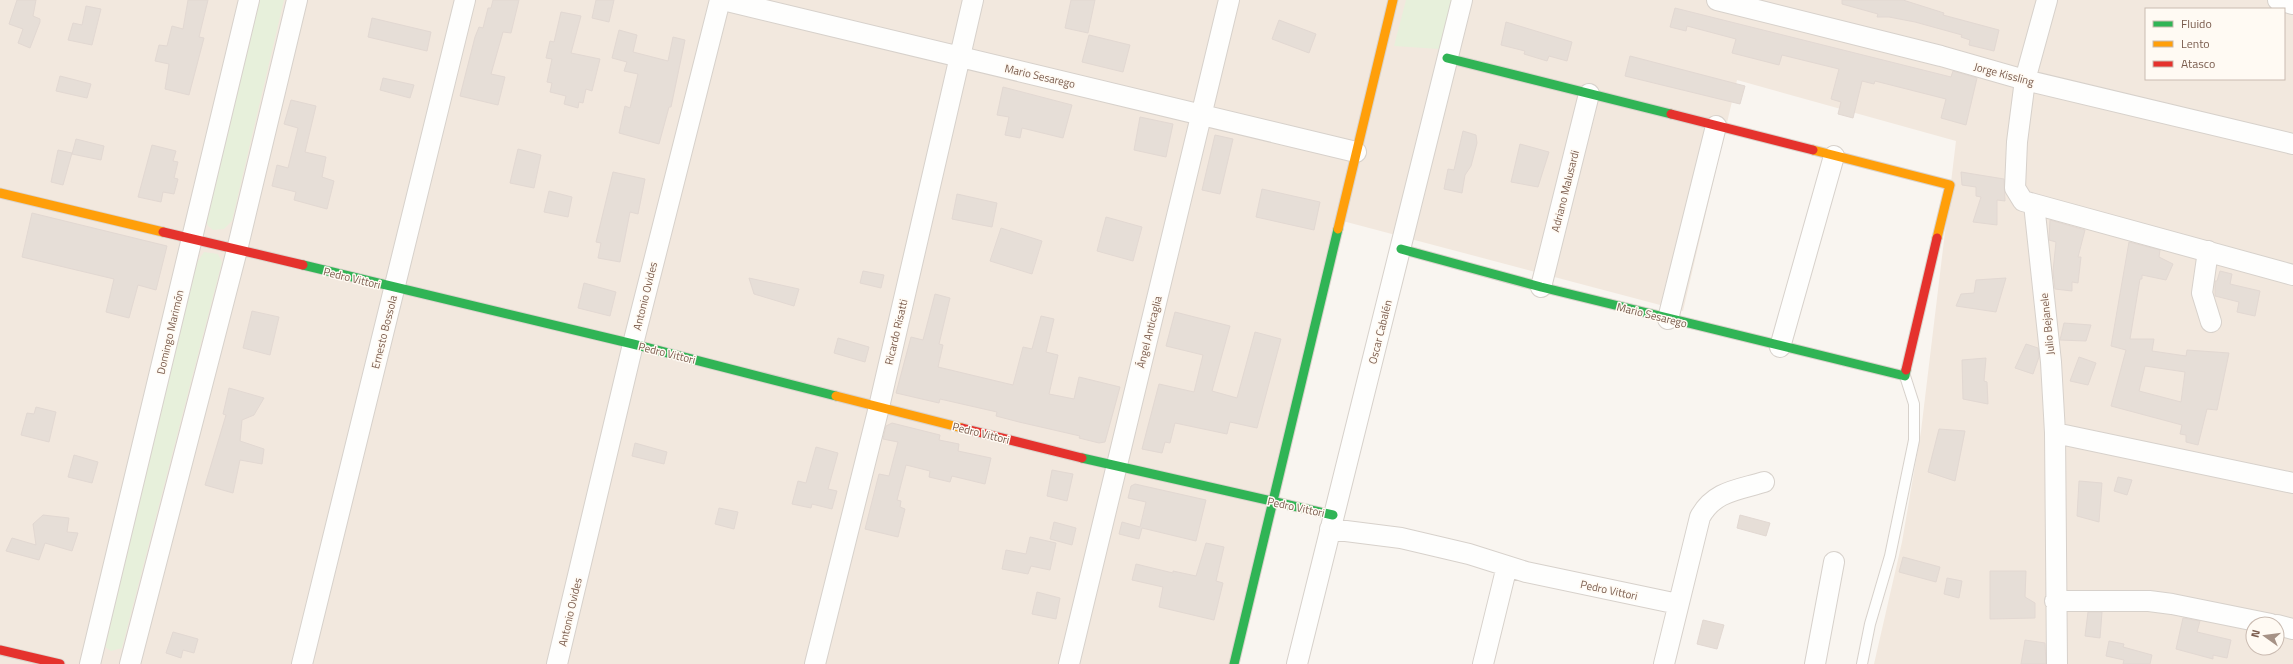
<svg xmlns="http://www.w3.org/2000/svg" width="2293" height="664" viewBox="0 0 2293 664" font-family="'Titillium Web',sans-serif">
  <style>
    .residential { fill: #f2e8de; fill-rule: evenodd }
    .green { fill: #e7f0db }
    .building { fill: #e6ded7; stroke: #e2d8d2; fill-rule: evenodd }
    .lines { fill: none; stroke-linecap: round; stroke-linejoin: round }
    .lane-casing { stroke: #d7d1cb; stroke-width: 12 }
    .street-casing { stroke: #d7d1cb; stroke-width: 22 }
    .fast-casing { stroke: #d9d2cb; stroke-width: 11 }
    .slow-casing { stroke: #d9d2cb; stroke-width: 11 }
    .jam-casing { stroke: #d9d2cb; stroke-width: 11 }
    .lane { stroke: #fefefd; stroke-width: 10 }
    .street { stroke: #fefefd; stroke-width: 20 }
    .fast { stroke: #30b455; stroke-width: 9 }
    .slow { stroke: #ff9f0a; stroke-width: 9 }
    .jam { stroke: #e5322d; stroke-width: 9 }
    .labels { text-anchor: middle; dominant-baseline: central; stroke-width: 3; stroke-linejoin: round; paint-order: stroke }
    .street-label { font-size: 11px; fill: #7a5c4d; stroke: #fffaf3 }
  </style>
  <rect width="100%" height="100%" fill="#f9f5f0"/>
  <path class="residential" d="M 0,0 L 2293,0 L 2293,664 L 1874,664 L 1902,542 L 1921,431 L 1956,141 L 1737,80 L 1683,311 L 1339,220 L 1232,664 L 0,664 ZM 2146,9 L 2284,9 L 2284,79 L 2146,79 ZM 2253,624 L 2277,624 L 2277,648 L 2253,648 Z"/>
  <path class="green" d="M 259,0 L 284,0 L 232,221 L 224,229 L 213,230 L 208,226 L 205,218 Z
    M 1406,0 L 1452,0 L 1439,49 L 1394,46 Z
    M 204,252 L 218,254 L 222,262 L 122,648 L 111,651 L 105,647 L 102,642 L 195,265 Z"/>
  <path class="building" d="M 17,0 L 36,0 L 33,16 L 40,19 L 40,22 L 30,48 L 18,43 L 23,29 L 9,24 Z
    M 188,0 L 208,0 L 199,37 L 204,38 L 189,95 L 165,89 L 169,64 L 155,61 L 159,45 L 167,46 L 172,26 L 183,29 Z
    M 493,0 L 519,0 L 511,33 L 503,32 L 491,74 L 505,77 L 498,105 L 460,96 L 475,37 L 479,27 L 483,28 L 488,8 L 491,8 Z
    M 596,0 L 614,0 L 609,22 L 592,18 Z
    M 1071,0 L 1095,0 L 1088,33 L 1065,28 Z
    M 1842,0 L 1903,0 L 1944,13 L 1943,15 L 1999,30 L 1994,51 L 1969,45 L 1970,40 L 1961,37 L 1962,35 L 1915,22 L 1889,17 L 1877,17 L 1878,14 L 1842,4 Z
    M 86,6 L 101,9 L 92,45 L 68,40 L 73,23 L 82,25 Z
    M 1675,8 L 1951,77 L 1953,71 L 1977,78 L 1966,125 L 1941,118 L 1946,99 L 1875,81 L 1874,84 L 1862,81 L 1853,118 L 1838,114 L 1841,102 L 1831,99 L 1839,69 L 1782,55 L 1779,65 L 1732,53 L 1736,39 L 1687,26 L 1686,31 L 1670,27 Z
    M 561,12 L 581,16 L 571,53 L 600,59 L 592,91 L 586,89 L 583,103 L 579,102 L 578,108 L 564,104 L 566,96 L 550,92 L 552,83 L 547,82 L 552,59 L 546,58 L 550,41 L 554,42 Z
    M 372,18 L 431,32 L 427,51 L 368,37 Z
    M 1279,20 L 1316,34 L 1309,53 L 1272,39 Z
    M 1506,22 L 1572,42 L 1567,61 L 1549,56 L 1547,61 L 1524,54 L 1525,51 L 1501,45 Z
    M 619,30 L 637,35 L 633,52 L 668,61 L 673,37 L 685,40 L 671,107 L 669,107 L 659,144 L 619,133 L 625,106 L 630,108 L 638,74 L 624,71 L 627,62 L 612,58 Z
    M 1089,35 L 1130,45 L 1123,72 L 1082,62 Z
    M 1630,56 L 1745,86 L 1740,104 L 1625,76 Z
    M 60,76 L 91,84 L 87,98 L 56,91 Z
    M 383,78 L 414,85 L 410,98 L 380,90 Z
    M 1003,87 L 1072,105 L 1063,138 L 1022,128 L 1020,138 L 1005,135 L 1009,117 L 997,115 Z
    M 291,100 L 316,106 L 305,152 L 326,157 L 322,177 L 334,181 L 327,209 L 294,200 L 296,192 L 272,186 L 277,165 L 288,168 L 298,128 L 284,124 Z
    M 1140,117 L 1173,124 L 1166,157 L 1134,150 Z
    M 1463,131 L 1476,135 L 1477,143 L 1471,166 L 1465,175 L 1462,193 L 1444,189 L 1448,169 L 1454,170 Z
    M 1215,135 L 1233,139 L 1220,194 L 1202,190 Z
    M 76,139 L 104,146 L 101,160 L 72,154 Z
    M 1520,144 L 1549,152 L 1538,187 L 1511,182 Z
    M 152,145 L 176,151 L 173,161 L 178,162 L 174,178 L 178,179 L 174,194 L 163,192 L 161,202 L 138,197 Z
    M 518,149 L 541,155 L 534,188 L 510,183 Z
    M 58,150 L 72,153 L 63,185 L 51,182 Z
    M 613,172 L 645,179 L 638,214 L 630,212 L 620,262 L 598,258 L 601,243 L 596,242 Z
    M 1961,172 L 2004,179 L 2005,201 L 1997,200 L 1997,225 L 1973,222 L 1981,197 L 1976,196 L 1976,187 L 1962,185 Z
    M 1262,189 L 1320,202 L 1314,230 L 1256,217 Z
    M 549,191 L 572,197 L 568,217 L 544,212 Z
    M 957,194 L 997,203 L 992,227 L 952,219 Z
    M 32,213 L 167,246 L 156,290 L 138,285 L 129,318 L 106,312 L 114,279 L 22,257 Z
    M 1106,217 L 1142,227 L 1133,261 L 1097,251 Z
    M 2050,220 L 2085,230 L 2078,257 L 2081,257 L 2078,283 L 2072,282 L 2072,291 L 2055,289 L 2053,271 L 2056,242 L 2049,240 Z
    M 1001,228 L 1042,241 L 1032,274 L 990,261 Z
    M 2129,242 L 2160,250 L 2159,257 L 2173,264 L 2166,280 L 2142,275 L 2142,279 L 2140,279 L 2130,339 L 2154,339 L 2152,351 L 2186,356 L 2187,350 L 2229,353 L 2217,410 L 2207,409 L 2198,445 L 2186,442 L 2186,435 L 2180,434 L 2182,425 L 2111,406 L 2126,350 L 2111,346 ZM 2145,366 L 2185,372 L 2181,402 L 2139,391 Z
    M 863,271 L 884,275 L 881,288 L 860,283 Z
    M 2220,271 L 2232,274 L 2230,284 L 2260,291 L 2255,316 L 2237,312 L 2239,302 L 2215,296 L 2215,281 L 2217,281 Z
    M 749,278 L 799,289 L 794,306 L 754,294 Z
    M 2006,278 L 1996,312 L 1956,306 L 1961,294 L 1974,293 L 1976,280 Z
    M 584,283 L 616,292 L 610,316 L 578,308 Z
    M 935,294 L 950,298 L 939,344 L 943,345 L 938,367 L 1013,385 L 1023,347 L 1032,349 L 1041,316 L 1054,319 L 1046,352 L 1058,355 L 1049,394 L 1074,399 L 1079,377 L 1120,387 L 1105,442 L 1099,443 L 1079,438 L 1080,436 L 1019,422 L 996,416 L 997,412 L 940,399 L 939,403 L 896,393 L 911,337 L 923,340 Z
    M 252,311 L 279,317 L 270,355 L 243,348 Z
    M 1175,312 L 1230,326 L 1212,391 L 1237,398 L 1255,332 L 1281,339 L 1257,428 L 1230,422 L 1227,434 L 1175,423 L 1170,443 L 1165,442 L 1162,453 L 1142,449 L 1159,384 L 1194,392 L 1203,355 L 1166,346 Z
    M 2064,323 L 2091,325 L 2086,341 L 2060,340 Z
    M 838,338 L 869,347 L 865,362 L 834,353 Z
    M 2026,344 L 2038,348 L 2039,357 L 2033,374 L 2015,368 Z
    M 2079,357 L 2096,363 L 2088,385 L 2070,381 Z
    M 1986,358 L 1984,381 L 1987,382 L 1988,404 L 1963,399 L 1962,360 Z
    M 229,388 L 264,398 L 254,415 L 242,420 L 240,441 L 264,449 L 262,464 L 240,460 L 233,493 L 205,485 L 226,415 L 223,414 Z
    M 36,407 L 56,412 L 49,442 L 21,435 L 27,413 L 34,414 Z
    M 892,423 L 940,435 L 939,440 L 959,444 L 958,451 L 991,458 L 985,484 L 952,476 L 950,482 L 929,477 L 930,471 L 906,465 L 897,500 L 901,501 L 900,507 L 905,509 L 898,537 L 865,529 L 879,474 L 889,476 L 898,442 L 883,439 L 886,426 Z
    M 1939,429 L 1965,431 L 1955,481 L 1928,472 Z
    M 635,443 L 667,452 L 664,464 L 632,456 Z
    M 816,447 L 838,453 L 828,489 L 837,491 L 832,509 L 812,504 L 811,508 L 792,504 L 798,481 L 806,483 Z
    M 74,455 L 98,462 L 92,483 L 68,477 Z
    M 1052,470 L 1073,474 L 1067,501 L 1047,496 Z
    M 2118,477 L 2132,480 L 2127,495 L 2114,491 Z
    M 2079,481 L 2102,483 L 2099,522 L 2077,516 Z
    M 1135,484 L 1206,500 L 1196,541 L 1142,528 L 1139,539 L 1119,534 L 1122,522 L 1140,527 L 1146,502 L 1128,498 L 1131,486 Z
    M 719,508 L 738,512 L 734,529 L 715,524 Z
    M 43,515 L 69,518 L 67,532 L 78,533 L 72,551 L 45,543 L 39,560 L 6,551 L 12,538 L 36,545 L 33,524 Z
    M 1740,515 L 1770,523 L 1766,536 L 1737,528 Z
    M 1054,522 L 1076,528 L 1072,545 L 1050,539 Z
    M 1030,537 L 1056,543 L 1050,570 L 1031,566 L 1028,574 L 1002,569 L 1006,550 L 1026,554 Z
    M 1206,543 L 1224,547 L 1216,581 L 1223,583 L 1214,620 L 1159,607 L 1163,587 L 1132,580 L 1136,564 L 1173,573 L 1173,571 L 1196,576 Z
    M 1903,557 L 1940,567 L 1936,582 L 1899,572 Z
    M 1990,571 L 2026,571 L 2025,597 L 2035,603 L 2035,618 L 1990,619 Z
    M 1947,578 L 1962,581 L 1959,598 L 1944,594 Z
    M 1037,592 L 1060,598 L 1056,619 L 1032,614 Z
    M 2088,612 L 2102,612 L 2100,638 L 2085,636 Z
    M 2183,618 L 2200,621 L 2197,632 L 2231,640 L 2227,658 L 2213,655 L 2213,659 L 2176,649 Z
    M 1703,620 L 1724,625 L 1717,649 L 1697,644 Z
    M 173,632 L 198,639 L 194,653 L 183,650 L 181,658 L 166,653 Z
    M 2025,640 L 2045,643 L 2046,664 L 2021,664 Z
    M 2109,641 L 2124,644 L 2123,647 L 2152,655 L 2150,664 L 2123,664 L 2124,660 L 2106,656 Z"/>
  <g class="lines">
    <defs>
      <path id="lane" d="M 1862,664 L 1870,624 L 1890,556 L 1914,440 L 1914,404 L 1905,376"/>
      <path id="street" d="M 723,0 L 1356,152
        M 1717,0 L 1941,56 L 2025,80 L 2293,144
        M 2047,0 L 2025,80 L 2017,142 L 2015,188 L 2023,201 L 2034,204 L 2051,362 L 2055,433 L 2057,664
        M 2278,0 L 2293,4
        M 2034,204 L 2293,275
        M 2208,251 L 2202,293 L 2211,322
        M 1541,287 L 1589,94
        M 1668,319 L 1716,126
        M 1780,347 L 1834,156
        M 2055,433 L 2293,483
        M 1330,529 L 1401,538 L 1469,554 L 1526,572 L 1678,604
        M 2055,601 L 2149,601 L 2172,604 L 2271,624
        M 2277,625 L 2293,629
        M 90,664 L 249,0
        M 130,664 L 237,250 L 297,0
        M 302,664 L 465,0
        M 557,664 L 633,344 L 720,0
        M 815,664 L 879,407 L 973,0
        M 1069,664 L 1229,0
        M 1297,664 L 1462,0
        M 1483,664 L 1507,566
        M 1664,664 L 1700,517 C 1714,491 1738,490 1764,482
        M 1815,664 L 1834,562"/>
      <path id="fast" d="M 1447,58 L 1671,114
        M 1401,249 L 1541,287 L 1905,376 L 1906,370
        M 303,265 L 633,344 L 836,396
        M 1082,458 L 1333,515
        M 1234,664 L 1338,229"/>
      <path id="slow" d="M 1813,150 L 1950,185 L 1937,238
        M 0,193 L 163,232
        M 1338,229 L 1393,0
        M 836,396 L 962,428"/>
      <path id="jam" d="M 1671,114 L 1813,150
        M 163,232 L 303,265
        M 1906,370 L 1937,238
        M 962,428 L 1082,458
        M 0,650 L 60,664"/>
    </defs>
    <use href="#lane" class="lane-casing"/>
    <use href="#street" class="street-casing"/>
    <use href="#fast" class="fast-casing"/>
    <use href="#slow" class="slow-casing"/>
    <use href="#jam" class="jam-casing"/>
    <use href="#lane" class="lane"/>
    <use href="#street" class="street"/>
    <use href="#fast" class="fast"/>
    <use href="#slow" class="slow"/>
    <use href="#jam" class="jam"/>
  </g>
  <g class="labels">
    <g class="street-label">
      <text transform="translate(2004 74) rotate(15)">Jorge Kissling</text>
      <text transform="translate(1040 76) rotate(13)">Mario Sesarego</text>
      <text transform="translate(1565 191) rotate(-76)">Adriano Malusardi</text>
      <text transform="translate(352 278) rotate(14)">Pedro Vittori</text>
      <text transform="translate(645 296) rotate(-76)">Antonio Ovides</text>
      <text transform="translate(1652 315) rotate(14)">Mario Sesarego</text>
      <text transform="translate(2047 324) rotate(-96)">Julio Bejanele</text>
      <text transform="translate(170 332) rotate(-77)">Domingo Marimón</text>
      <text transform="translate(384 332) rotate(-76)">Ernesto Bossola</text>
      <text transform="translate(896 332) rotate(-77)">Ricardo Risatti</text>
      <text transform="translate(1149 332) rotate(-76)">Ángel Anticaglia</text>
      <text transform="translate(1380 332) rotate(-76)">Oscar Cabalén</text>
      <text transform="translate(667 353) rotate(14)">Pedro Vittori</text>
      <text transform="translate(981 433) rotate(14)">Pedro Vittori</text>
      <text transform="translate(1296 507) rotate(12)">Pedro Vittori</text>
      <text transform="translate(1609 590) rotate(12)">Pedro Vittori</text>
      <text transform="translate(570 612) rotate(-77)">Antonio Ovides</text>
    </g>
  </g>
  <rect x="2145" y="8" width="140" height="72" fill="#fffaf3" stroke="#cabbb1"/>
  <rect x="2153" y="21" width="20" height="6" fill="#30b455" stroke="#cabbb1"/>
  <text x="2181" y="28" font-size="12" fill="#7a5c4d">Fluido</text>
  <rect x="2153" y="41" width="20" height="6" fill="#ff9f0a" stroke="#cabbb1"/>
  <text x="2181" y="48" font-size="12" fill="#7a5c4d">Lento</text>
  <rect x="2153" y="61" width="20" height="6" fill="#e5322d" stroke="#cabbb1"/>
  <text x="2181" y="68" font-size="12" fill="#7a5c4d">Atasco</text>
  <g transform="translate(2265 636) rotate(284)"><circle r="19" fill="#fffaf3" stroke="#cabbb1"/>
  <path d="M0-3L7 15L0 10L-7 15Z" fill="#a69286"/>
  <text y="-6" font-size="11" font-weight="bold" text-anchor="middle" fill="#7a5c4d">N</text>
  </g>
</svg>
